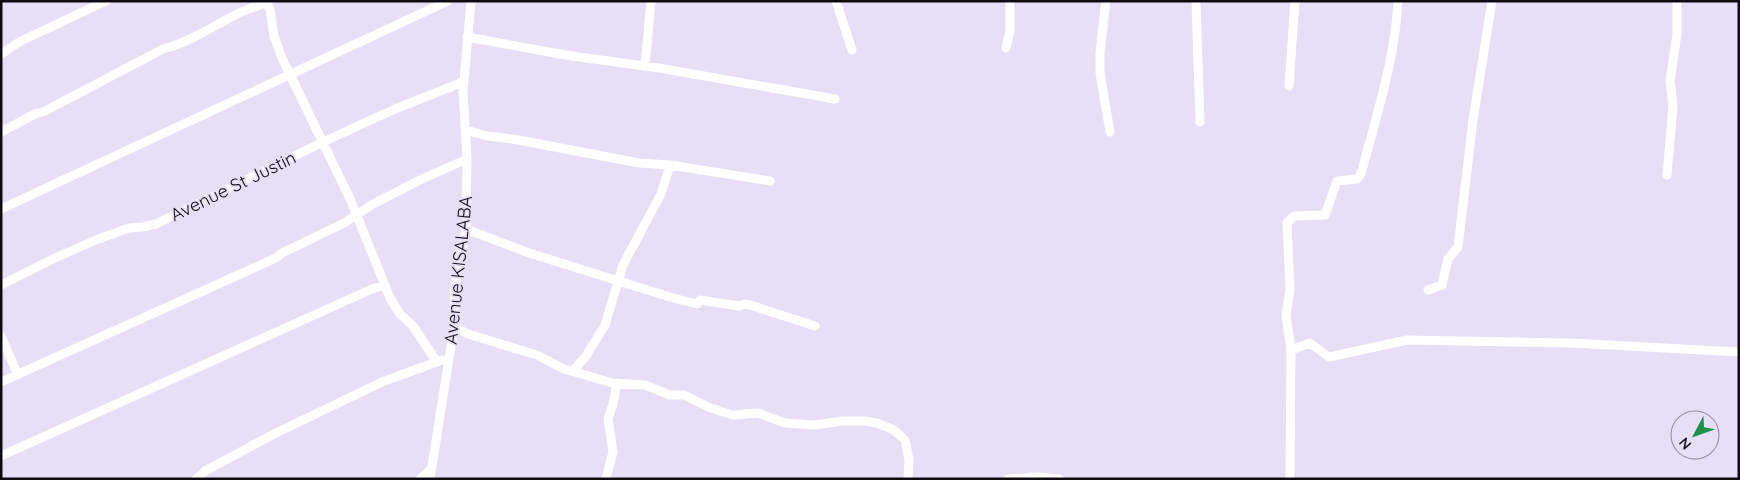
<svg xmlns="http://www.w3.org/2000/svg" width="1740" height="480" viewBox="0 0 1740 480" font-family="Quicksand,sans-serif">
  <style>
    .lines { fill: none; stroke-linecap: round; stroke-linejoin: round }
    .minor { stroke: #fff; stroke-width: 9 }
    .labels { text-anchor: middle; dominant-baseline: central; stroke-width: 4; stroke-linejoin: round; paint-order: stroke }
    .street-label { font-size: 18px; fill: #0e0b13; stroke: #e6dff6 }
  </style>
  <rect width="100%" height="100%" fill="#e6dff6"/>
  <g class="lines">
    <path class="minor" d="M 265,1 L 270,9 L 274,36 L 282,58 L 351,201 L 390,298 L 400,314 L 413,326 L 437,362
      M 836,1 L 852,50
      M 1106,1 L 1100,52 L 1100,73 L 1110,132
      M 1196,1 L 1200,122
      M 467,37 L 565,55 L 659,68 L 835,99
      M 1006,48 L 1010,31 L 1010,1
      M 1,54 L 21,41 L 106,1
      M 645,66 L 651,1
      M 1289,86 L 1295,1
      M 466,130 L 487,136 L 513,139 L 639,163 L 670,165 L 770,181
      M 1,132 L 35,114 L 45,111 L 163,49 C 190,42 212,27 237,14 C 247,9 259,6 269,1
      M 1667,175 L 1673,106 L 1670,81 L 1677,34 L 1677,1
      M 1,209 L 448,1
      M 466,229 L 529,253 L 673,298 L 697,304 L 700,300 L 739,306 L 745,304 L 750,305 L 815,326
      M 1,285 L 55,258 L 98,239 L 129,228 L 143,227 L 156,224 L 323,142 L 395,109 L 463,82
      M 1428,290 L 1442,285 L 1448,259 L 1458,247 L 1473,120 L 1492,1
      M 454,327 L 468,334 L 537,355 L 564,369 L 592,377 L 612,383 L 645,385 L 670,395 L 684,395 L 708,407 L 726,413 L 733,415 L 758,413 L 785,423 L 814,425 L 843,421 L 864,421 L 877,423 L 894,430 L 905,440 L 909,460 L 908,479
      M 1,336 L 18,375
      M 1291,350 L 1310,343 L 1329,357 L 1407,340 L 1571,343 L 1739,352
      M 573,371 L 586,356 L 605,325 L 623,265 L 661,194 L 670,165
      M 1,382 L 276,258 L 282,253 L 344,223 L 373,204 L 420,180 L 467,159
      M 1,456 L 372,289 L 385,285
      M 196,479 L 205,471 L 274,434 L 382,382 L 442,360
      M 420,479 L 431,469
      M 430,479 L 454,327 L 455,288 L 466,229 L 467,159 L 463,92 L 471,1
      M 606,479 L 613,452 L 608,419 L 613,404 L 617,383
      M 1008,479 L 1039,477 L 1059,479
      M 1290,479 L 1291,350 L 1286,315 L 1290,289 L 1287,223 L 1294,216 L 1325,215 L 1337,181 L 1357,179 L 1361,174 C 1376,117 1395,60 1398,1"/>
  </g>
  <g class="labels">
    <g class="street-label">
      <text transform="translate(233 186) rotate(-26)">Avenue St Justin</text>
      <text transform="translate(458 270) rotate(-84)">Avenue KISALABA</text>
    </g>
  </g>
  <rect width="1740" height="480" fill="none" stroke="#0e0b13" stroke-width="5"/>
  <g transform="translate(1695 435) rotate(229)"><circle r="24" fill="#e6dff6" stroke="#908a9b"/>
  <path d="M0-4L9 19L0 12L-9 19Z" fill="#1c924d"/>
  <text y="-8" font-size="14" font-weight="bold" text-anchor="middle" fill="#0e0b13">N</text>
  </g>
</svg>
